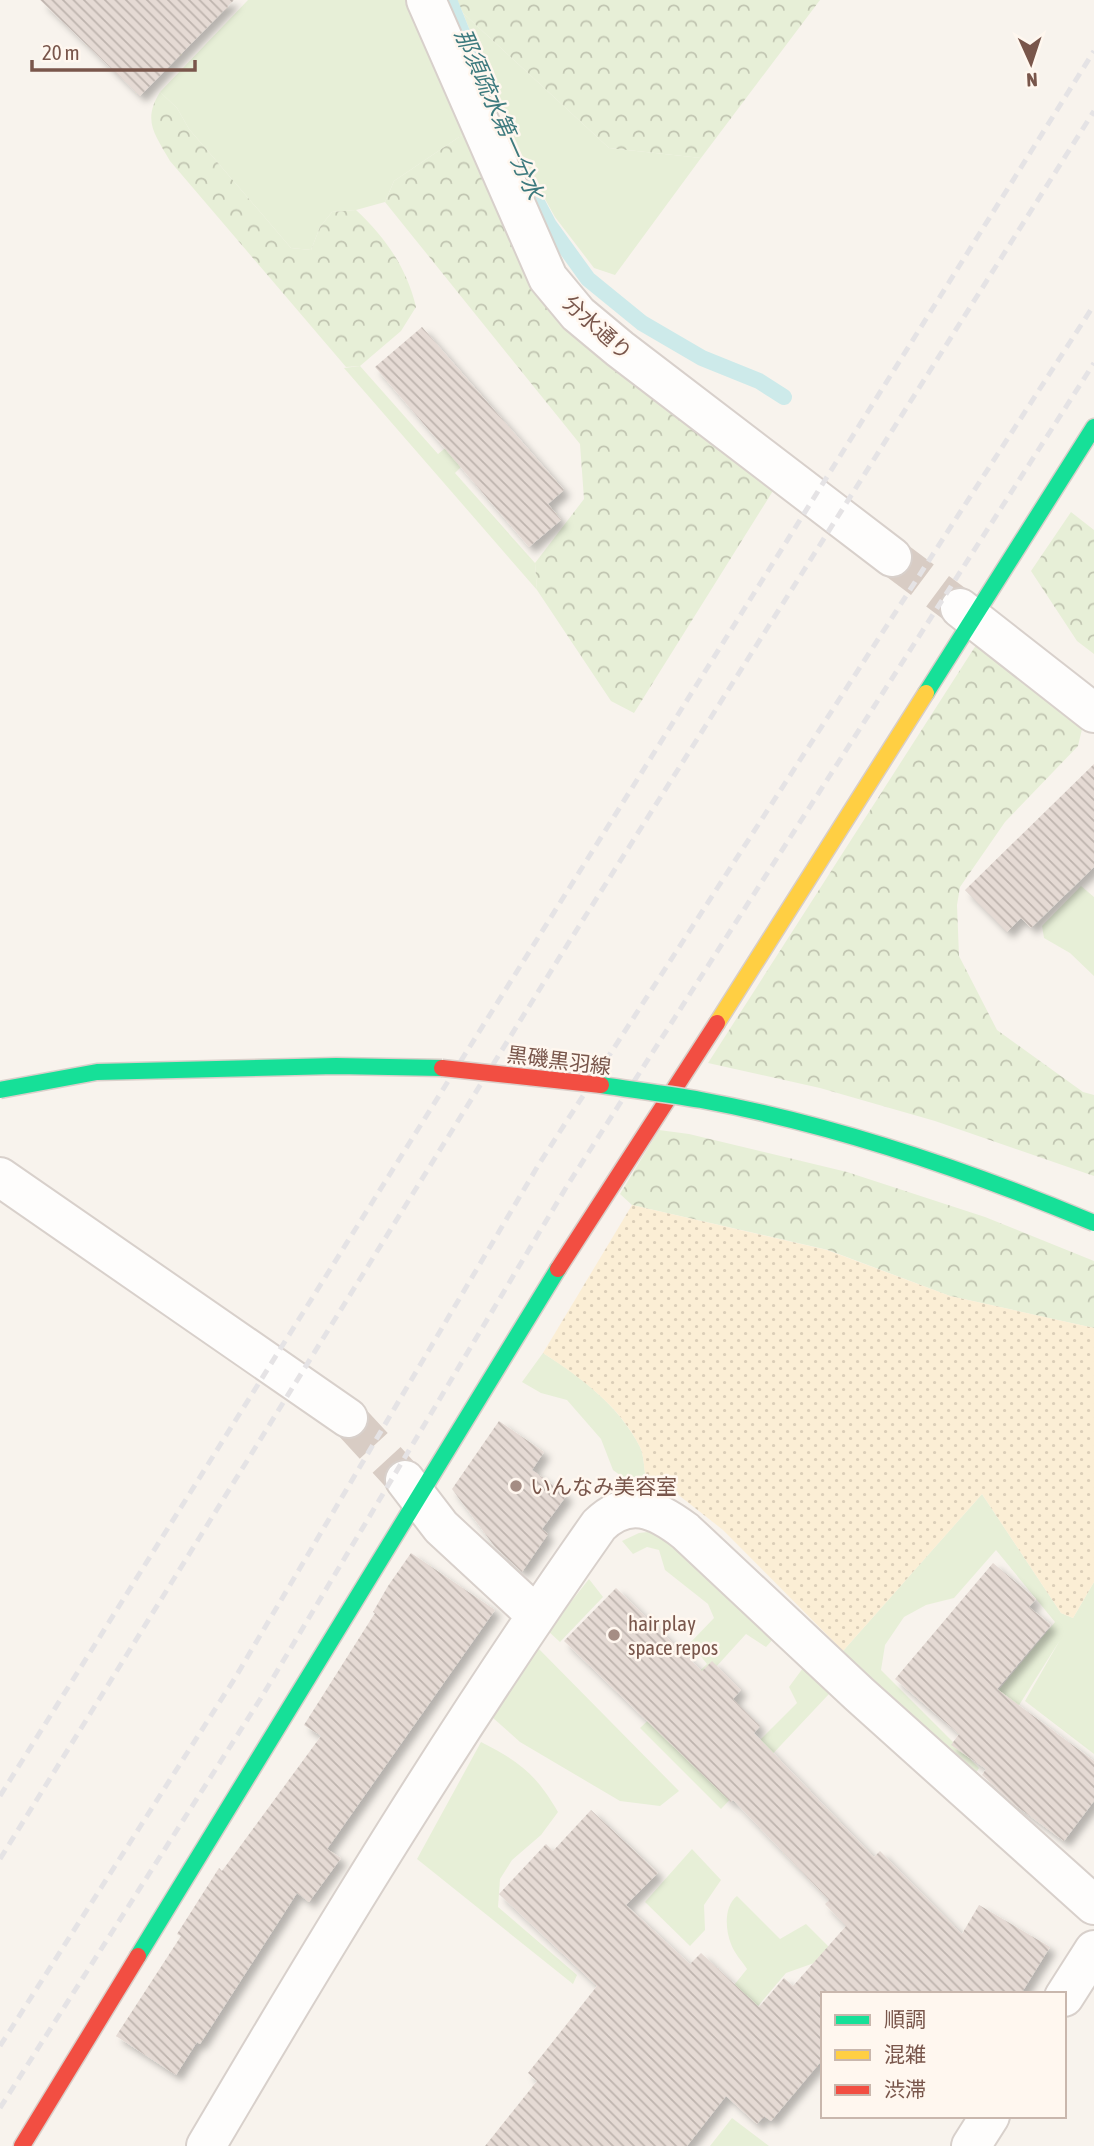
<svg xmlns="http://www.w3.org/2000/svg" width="1094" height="2146" viewBox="0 0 1094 2146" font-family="'Asap Condensed','Noto Sans JP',sans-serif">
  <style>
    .grass { fill: #e7efd7 }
    .forest { fill: url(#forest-crowns) }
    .sand { fill: url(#sand-dots) }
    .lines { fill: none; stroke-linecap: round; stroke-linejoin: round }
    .stream { stroke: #cdeaea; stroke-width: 16 }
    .building { fill: url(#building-back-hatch); filter: url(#shadow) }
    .street-tunnel { stroke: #d8ccc4; stroke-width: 38; stroke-dasharray: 38 19; stroke-linecap: butt }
    .street-casing { stroke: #d8d0cb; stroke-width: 42 }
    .fast-casing { stroke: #d8cec9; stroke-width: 19 }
    .slow-casing { stroke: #d8cec9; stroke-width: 19 }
    .jam-casing { stroke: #d8cec9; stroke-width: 19 }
    .street { stroke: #fefdfc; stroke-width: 38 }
    .fast { stroke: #16e098; stroke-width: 16 }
    .slow { stroke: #ffcf43; stroke-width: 16 }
    .jam { stroke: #f24e42; stroke-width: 16 }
    .rail { stroke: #e5e3e5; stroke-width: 5; stroke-dasharray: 10 7; stroke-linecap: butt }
    .fast-bridge-casing { stroke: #dacfca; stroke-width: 19; stroke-linecap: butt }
    .jam-bridge-casing { stroke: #dacfca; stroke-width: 19; stroke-linecap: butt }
    .fast-bridge { stroke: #16e098; stroke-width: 16 }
    .jam-bridge { stroke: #f24e42; stroke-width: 16 }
    .poi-dot { fill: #a58d84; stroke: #fff7ef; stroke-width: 2.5 }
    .labels { text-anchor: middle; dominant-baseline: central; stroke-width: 5; stroke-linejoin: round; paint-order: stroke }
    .street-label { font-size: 21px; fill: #79564b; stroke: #fff7ef }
    .poi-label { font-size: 21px; fill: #79564b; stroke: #fff7ef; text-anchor: start }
    .water-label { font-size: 23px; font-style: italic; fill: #3d7a7e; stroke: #fff7ef }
  </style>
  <defs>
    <pattern id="forest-crowns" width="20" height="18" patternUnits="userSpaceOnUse" patternTransform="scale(1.75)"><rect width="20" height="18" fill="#e7efd7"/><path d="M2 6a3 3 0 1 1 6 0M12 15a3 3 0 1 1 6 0" fill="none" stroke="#c0c4b0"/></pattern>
    <pattern id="sand-dots" width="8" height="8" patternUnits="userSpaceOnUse" patternTransform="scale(1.75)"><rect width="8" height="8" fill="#fbeed5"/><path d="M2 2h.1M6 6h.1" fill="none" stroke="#dbceb8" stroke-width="1.8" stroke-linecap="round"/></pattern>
    <pattern id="building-back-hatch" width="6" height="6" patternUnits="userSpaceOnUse" patternTransform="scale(1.75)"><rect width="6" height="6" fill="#e5dad4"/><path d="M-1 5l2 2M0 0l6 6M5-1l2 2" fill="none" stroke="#beb4ae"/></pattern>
    <filter id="shadow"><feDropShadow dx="6" dy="6" stdDeviation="3.5" flood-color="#0004"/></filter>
  </defs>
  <rect width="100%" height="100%" fill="#f8f3ed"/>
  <path class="grass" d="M 248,0 L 410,0 L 465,133 L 394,181 L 385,202 L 356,210 L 332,212 L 320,227 L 311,250 L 291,248 L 189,129 L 177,108 L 160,92 Z
    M 463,13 L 609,148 L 701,158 L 615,275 L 594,268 L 555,217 L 514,143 Z
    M 360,366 L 438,454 L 482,418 L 494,434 L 455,473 L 535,563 L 537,590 L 344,368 Z
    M 1081,886 L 1094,897 L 1094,976 L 1070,953 L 1044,938 L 1042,926 Z
    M 543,1353 C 580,1376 620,1407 640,1447 C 644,1455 644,1469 646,1479 L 628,1481 L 613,1470 L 601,1439 L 567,1400 L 541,1393 L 522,1382 Z
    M 982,1494 L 1061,1613 L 1073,1618 L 1094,1582 L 1094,1754 L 1025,1701 L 1060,1640 L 1004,1729 L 982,1710 L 1055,1622 L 996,1550 L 954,1598 L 926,1605 L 904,1617 L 885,1645 L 881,1670 L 979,1768 L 974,1776 L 843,1651 Z
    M 656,1531 L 674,1543 L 774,1638 L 766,1647 L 746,1634 L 715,1668 L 722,1778 L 797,1703 L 789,1687 L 803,1668 L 829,1694 L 721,1809 L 640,1728 L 707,1664 L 690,1643 L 714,1618 L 708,1604 L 665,1570 L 659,1550 L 647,1547 L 633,1554 L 622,1541 L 639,1533 Z
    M 589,1579 L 603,1597 L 560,1642 L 548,1631 Z
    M 536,1646 L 679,1791 L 660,1806 L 620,1801 L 520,1742 L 492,1717 Z
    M 481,1742 C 519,1761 536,1774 558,1812 L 541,1835 L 512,1860 L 500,1879 L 498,1907 L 577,1975 L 573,1984 L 417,1859 Z
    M 692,1849 L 721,1880 L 704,1905 L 705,1930 L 690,1946 L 645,1902 Z
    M 737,1896 L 780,1939 L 806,1924 L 856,1974 L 817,1962 L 786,1973 L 724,2046 L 701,2026 L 747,1969 C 742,1961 734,1953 731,1944 C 725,1929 724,1906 737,1896 Z
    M 732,2118 L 769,2146 L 710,2146 Z"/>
  <path class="forest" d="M 457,0 L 820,0 L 701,158 L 609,148 L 463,13 Z
    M 160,92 L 177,108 L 189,129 L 291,248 L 311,250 L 320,227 L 332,212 L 356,210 C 385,237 407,268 416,307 L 401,331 L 360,366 L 346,367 L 170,161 C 155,134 142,121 160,92 Z
    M 465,133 L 530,278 L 776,486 L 634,713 L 611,701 L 537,590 L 535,563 L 584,499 L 580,444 L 385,202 L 394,181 Z
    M 1071,512 L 1094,530 L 1094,654 L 1077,641 L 1031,571 Z
    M 978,642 L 1083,725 L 1078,746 L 1005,822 L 960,887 L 957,905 L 959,956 L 997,1030 L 1083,1092 L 1094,1095 L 1094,1176 L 935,1121 L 820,1088 L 708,1063 Z
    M 659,1130 L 689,1134 L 847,1172 L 985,1217 L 1094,1261 L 1094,1328 L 950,1296 L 828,1250 L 632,1205 L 620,1194 Z"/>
  <path class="sand" d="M 632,1205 L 827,1250 L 950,1296 L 1094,1328 L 1094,1582 L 1073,1618 L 1061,1613 L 982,1494 L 843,1651 L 723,1530 L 676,1493 L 646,1479 C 644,1469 644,1455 640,1447 C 620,1406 580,1377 543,1353 Z"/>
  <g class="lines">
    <path class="stream" d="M 449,0 L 476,67
      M 519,168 L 549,225 L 588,279 L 642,323 L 702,358 L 759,381 L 784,397"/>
  </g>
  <path class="building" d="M 40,0 L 234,0 L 140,96 Z
    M 422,327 L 564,490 L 548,504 L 561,520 L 529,547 L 375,367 Z
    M 1094,764 L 1094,867 L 1031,928 L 1021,918 L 1007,932 L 965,890 Z
    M 499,1421 L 544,1452 L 532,1470 L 567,1495 L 542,1529 L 548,1534 L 522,1572 L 495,1547 L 452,1489 Z
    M 411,1553 L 495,1610 L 327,1849 L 341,1858 L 309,1902 L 297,1893 L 200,2044 L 197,2042 L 176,2075 L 116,2036 L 181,1936 L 177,1934 L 219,1868 L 222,1871 L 321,1736 L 304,1725 L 375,1613 L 373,1612 L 388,1586 Z
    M 993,1563 L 1036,1599 L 1029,1607 L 1051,1625 L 997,1689 L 1094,1761 L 1094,1801 L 1064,1841 L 1015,1805 L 982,1775 L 986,1769 L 951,1745 L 959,1734 L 895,1679 Z
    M 616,1588 L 702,1671 L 712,1661 L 741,1690 L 733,1699 L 760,1726 L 754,1733 L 874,1857 L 880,1851 L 962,1934 L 979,1905 L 1050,1947 L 1021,1994 L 823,1994 L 823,2059 L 771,2121 L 764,2116 L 757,2124 L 726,2096 L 687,2146 L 485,2146 L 537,2081 L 528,2073 L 597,1986 L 499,1894 L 546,1844 L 553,1851 L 591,1810 L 658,1873 L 626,1905 L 690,1964 L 701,1953 L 759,2007 L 784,1978 L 793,1986 L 846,1926 L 825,1904 L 829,1900 L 733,1800 L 731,1802 L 564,1641 Z"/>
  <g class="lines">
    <path class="street-tunnel" d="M 892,557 L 960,608
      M 348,1418 L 405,1480"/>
    <defs>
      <path id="street" d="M 426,0 L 548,278 L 578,314 L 620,349 L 892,557
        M 960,608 L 1094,713
        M 0,1177 L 348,1418
        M 405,1480 L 441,1527 L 536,1615
        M 1064,1997 L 1094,1950
        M 206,2146 C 330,1935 458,1725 599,1525 C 629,1496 656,1509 685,1531 L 859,1694 L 1094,1905
        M 971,2146 L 990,2116"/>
      <path id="fast" d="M 926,693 L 1094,427
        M 138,1956 L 558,1269"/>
      <path id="slow" d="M 717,1023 L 926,693"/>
      <path id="jam" d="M 558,1269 L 717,1023
        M 22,2146 L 138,1956"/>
    </defs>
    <use href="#street" class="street-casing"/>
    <use href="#fast" class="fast-casing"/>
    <use href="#slow" class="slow-casing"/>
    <use href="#jam" class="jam-casing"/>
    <use href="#street" class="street"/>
    <use href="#fast" class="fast"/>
    <use href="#slow" class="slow"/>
    <use href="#jam" class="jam"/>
    <path class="rail" d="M 0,1796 L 1094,51
      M 0,1859 L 569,942 L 1094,111
      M 0,2046 L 235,1678 L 539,1164 L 1094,305
      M 0,2108 L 261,1698 L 567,1186 L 1094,363"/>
    <defs>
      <path id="fast-bridge" d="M 601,1085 C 634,1090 668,1094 701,1100 C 836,1125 968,1170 1094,1223
        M 0,1090 L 97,1072 L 336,1066 L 442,1068"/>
      <path id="jam-bridge" d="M 442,1068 L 601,1085"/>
    </defs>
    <use href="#fast-bridge" class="fast-bridge-casing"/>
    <use href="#jam-bridge" class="jam-bridge-casing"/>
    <use href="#fast-bridge" class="fast-bridge"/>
    <use href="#jam-bridge" class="jam-bridge"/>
  </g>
  <g class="poi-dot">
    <circle cx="516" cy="1486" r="7"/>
    <circle cx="614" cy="1635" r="7"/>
  </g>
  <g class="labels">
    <g class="street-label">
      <text transform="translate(598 327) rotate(42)">分水通り</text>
      <text transform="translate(559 1060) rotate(7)">黒磯黒羽線</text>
    </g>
    <g class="poi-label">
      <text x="530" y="1486">いんなみ美容室</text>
      <text x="628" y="1623">hair play<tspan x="628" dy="24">space repos</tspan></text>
    </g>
    <g class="water-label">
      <text transform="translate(499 114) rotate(66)">那須疏水第一分水</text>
    </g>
  </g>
  <rect x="821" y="1992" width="245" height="126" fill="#fff7ef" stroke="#c9b7ad" stroke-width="2"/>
  <rect x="835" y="2015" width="35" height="10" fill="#16e098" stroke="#c9b7ad" stroke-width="2"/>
  <text x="884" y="2027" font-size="21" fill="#79564b">順調</text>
  <rect x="835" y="2050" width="35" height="10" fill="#ffcf43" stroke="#c9b7ad" stroke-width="2"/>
  <text x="884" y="2062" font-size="21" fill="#79564b">混雑</text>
  <rect x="835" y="2085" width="35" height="10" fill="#f24e42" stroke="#c9b7ad" stroke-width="2"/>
  <text x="884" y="2097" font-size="21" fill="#79564b">渋滞</text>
  <g transform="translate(1031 63) rotate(177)" stroke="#fff7ef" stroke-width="5" paint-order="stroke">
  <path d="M0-5L12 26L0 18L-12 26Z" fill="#79564b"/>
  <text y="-10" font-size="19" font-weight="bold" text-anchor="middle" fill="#79564b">N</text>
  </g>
  <path d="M32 60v10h163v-10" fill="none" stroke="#79564b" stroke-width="3.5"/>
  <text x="42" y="60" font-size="21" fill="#79564b" stroke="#fff7ef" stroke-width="5" paint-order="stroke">20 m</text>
</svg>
